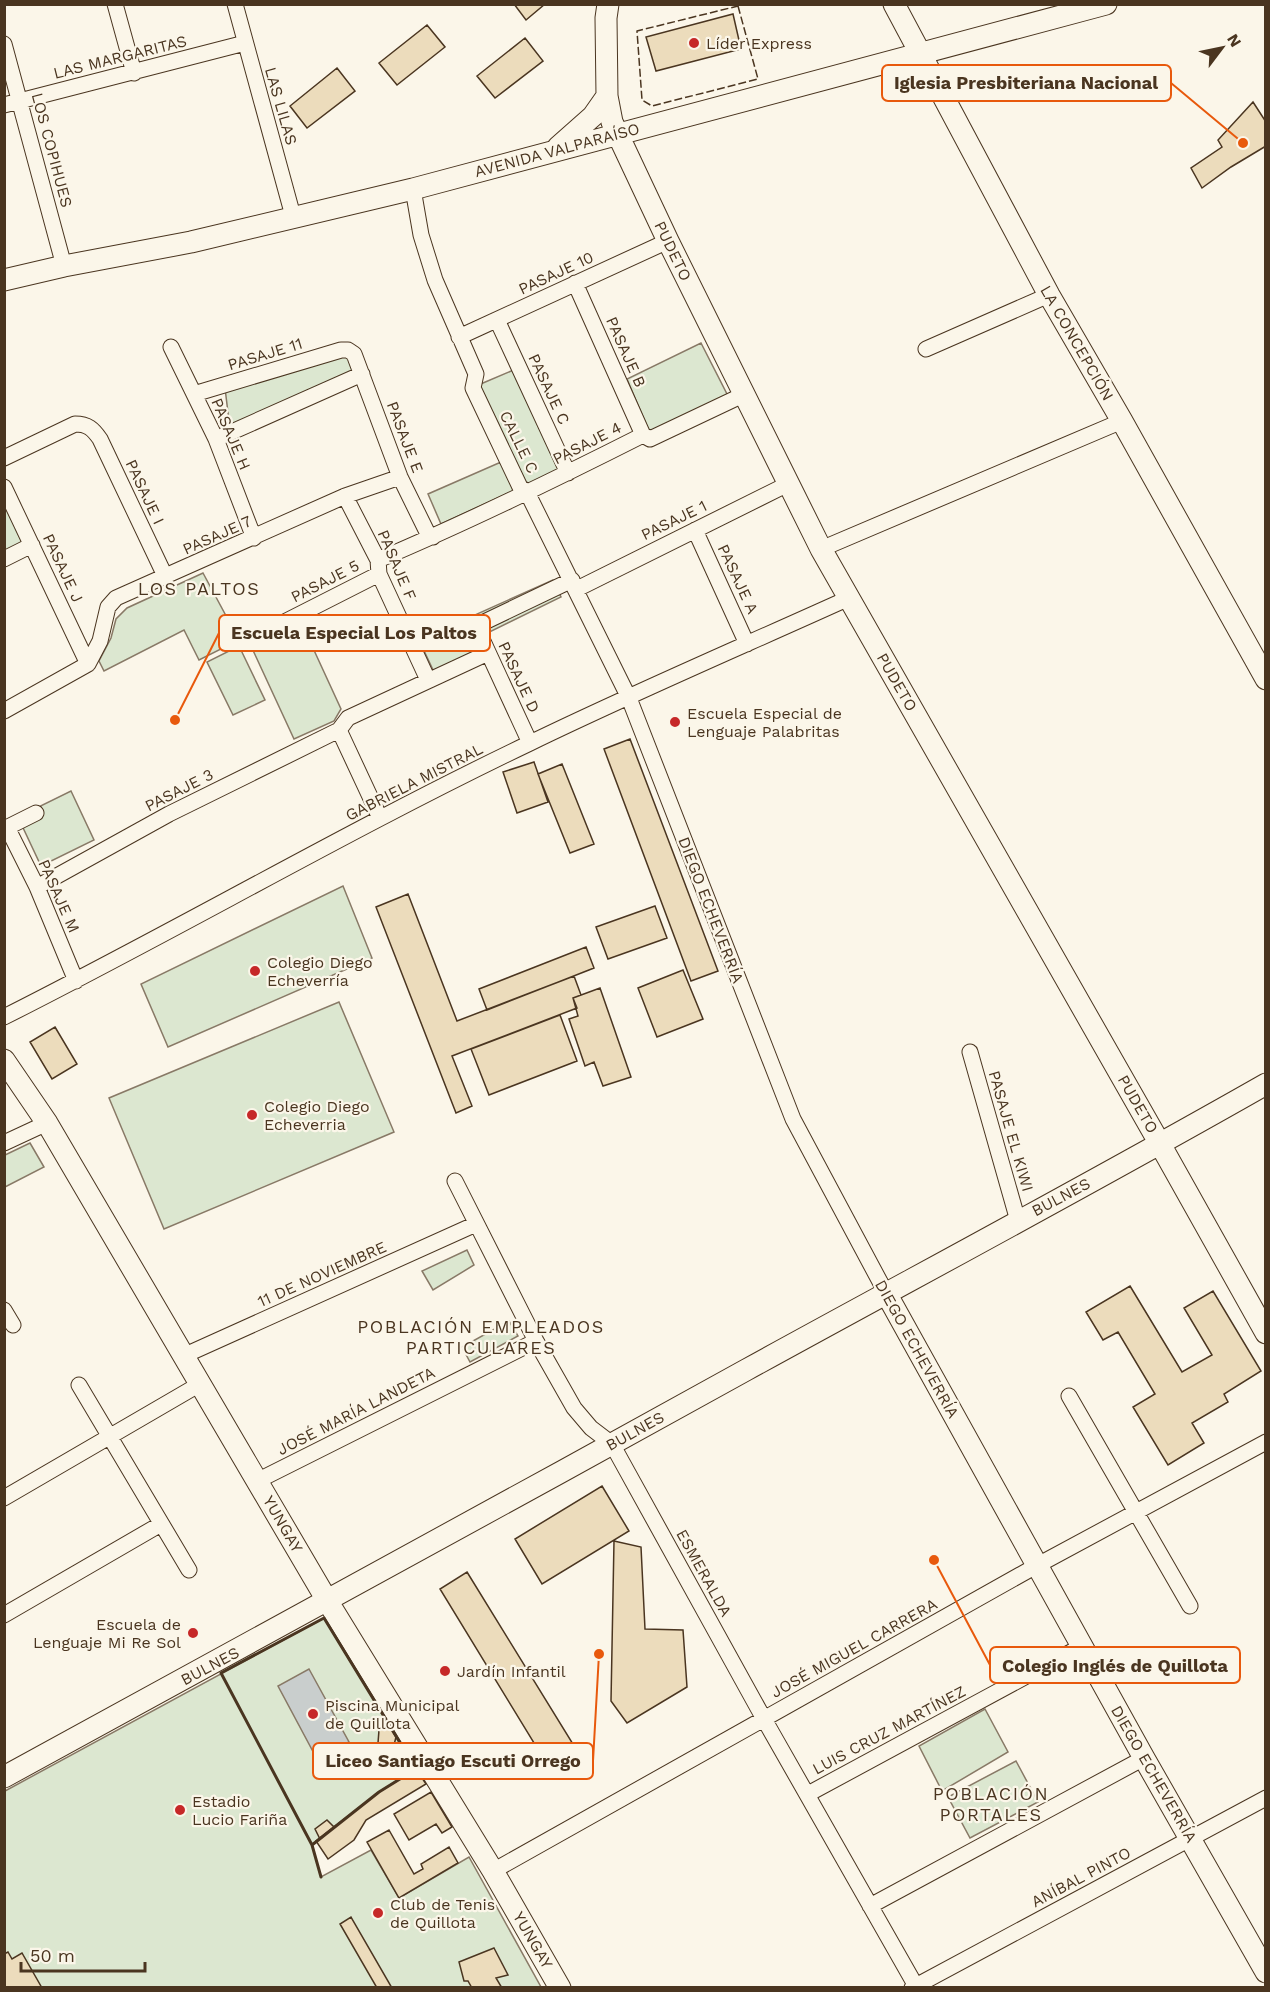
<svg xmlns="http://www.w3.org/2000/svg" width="1270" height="1992" viewBox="0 0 1270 1992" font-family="'Work Sans',sans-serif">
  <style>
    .green { fill: #dce7d0; stroke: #887966; stroke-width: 1.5 }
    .water { fill: #c9cecd; stroke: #887966; stroke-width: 1.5 }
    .building { fill: #ecdcbc; stroke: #4a3520; stroke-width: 1.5 }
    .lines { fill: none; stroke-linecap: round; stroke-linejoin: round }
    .street-casing { stroke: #4a3520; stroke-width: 17 }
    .secondary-casing { stroke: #4a3520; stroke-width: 23 }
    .street { stroke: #fbf6e9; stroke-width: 15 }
    .secondary { stroke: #fbf6e9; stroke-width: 21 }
    .fence { stroke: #4a3520; stroke-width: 1.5; stroke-dasharray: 8 3; stroke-linecap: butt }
    .wall { stroke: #4a3520; stroke-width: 3 }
    .poi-dot { fill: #c62828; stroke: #fbf6e9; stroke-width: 2 }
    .labels { text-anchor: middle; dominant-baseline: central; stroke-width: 4.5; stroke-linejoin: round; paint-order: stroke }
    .poi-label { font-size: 16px; fill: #4a3520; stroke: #fbf6e9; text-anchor: start }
    .street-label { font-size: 16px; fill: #4a3520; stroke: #fbf6e9 }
    .neighbourhood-label { font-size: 18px; letter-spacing: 1.5px; fill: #4a3520; stroke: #fbf6e9 }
    .leader { fill: none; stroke: #e8590c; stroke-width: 2 }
    .callout-dot { fill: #e8590c; stroke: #fbf6e9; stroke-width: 2 }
    .callout { fill: #fbf6e9; stroke: #e8590c; stroke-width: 2 }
    .callout-label { font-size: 18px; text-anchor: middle; font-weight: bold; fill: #4a3520 }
  </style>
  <rect width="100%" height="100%" fill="#fbf6e9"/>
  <path class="green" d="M 701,343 L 729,398 L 651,436 L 627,379 Z
    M 345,352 L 357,373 L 230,429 L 225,388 Z
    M 516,369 L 564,469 L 524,486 L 476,386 Z
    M 501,462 L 515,490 L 441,524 L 428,494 Z
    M 4,502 L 24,544 L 4,554 Z
    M 203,573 L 239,640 L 199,660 L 184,630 L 104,671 L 99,661 L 111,638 L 116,619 L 127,608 Z
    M 553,580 L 561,597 L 477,638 L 481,648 L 434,672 L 419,640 Z
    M 301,622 L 341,709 L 334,721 L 294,739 L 251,646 Z
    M 239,646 L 265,700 L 233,715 L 207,662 Z
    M 71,791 L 94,840 L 41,866 L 18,817 Z
    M 343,886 L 372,958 L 168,1047 L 141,984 Z
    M 339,1002 L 394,1132 L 164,1229 L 109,1098 Z
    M 30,1143 L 44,1167 L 5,1187 L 5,1155 Z
    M 467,1250 L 474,1265 L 433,1290 L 422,1271 Z
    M 509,1321 L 518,1336 L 470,1362 L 462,1347 Z
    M 324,1618 L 416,1769 L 379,1792 L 312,1845 L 321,1877 L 371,1850 L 399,1898 L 469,1857 L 541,1987 L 5,1988 L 5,1791 Z
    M 985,1709 L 1008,1752 L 942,1791 L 919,1746 Z
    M 1016,1761 L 1038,1802 L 970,1838 L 948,1797 Z"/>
  <path class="water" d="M 309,1669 L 349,1742 L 317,1759 L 278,1686 Z"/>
  <path class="building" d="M 514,4 L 545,4 L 526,20 Z
    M 733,14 L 741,49 L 656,71 L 646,37 Z
    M 427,25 L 445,47 L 397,85 L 379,63 Z
    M 525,38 L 543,61 L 495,98 L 477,76 Z
    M 337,68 L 355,91 L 307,128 L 290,106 Z
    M 1253,102 L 1266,122 L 1266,146 L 1231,167 L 1202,188 L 1191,168 L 1222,147 L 1218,140 Z
    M 630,739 L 718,971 L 691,981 L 604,749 Z
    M 534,762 L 548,802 L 517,813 L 503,772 Z
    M 562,764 L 594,844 L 570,853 L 538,774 Z
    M 408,894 L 457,1021 L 574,976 L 581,995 L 573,998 L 577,1008 L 452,1056 L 472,1106 L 456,1113 L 376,907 Z
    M 655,906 L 667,938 L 608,959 L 596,927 Z
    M 586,947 L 594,968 L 487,1010 L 479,989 Z
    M 683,970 L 703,1019 L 657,1037 L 638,988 Z
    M 600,988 L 631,1077 L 603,1086 L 594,1062 L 585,1066 L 569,1019 L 578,1016 L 573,998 Z
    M 560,1015 L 577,1061 L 489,1095 L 471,1049 Z
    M 55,1027 L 77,1064 L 52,1079 L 30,1042 Z
    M 1130,1286 L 1182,1372 L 1212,1355 L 1184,1308 L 1213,1291 L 1261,1371 L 1224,1394 L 1228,1402 L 1192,1423 L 1204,1443 L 1168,1465 L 1133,1407 L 1155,1394 L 1118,1332 L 1103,1340 L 1086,1312 Z
    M 602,1486 L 629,1531 L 542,1584 L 515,1539 Z
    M 614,1541 L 641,1547 L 645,1629 L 683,1630 L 687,1687 L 627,1723 L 611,1701 Z
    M 467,1572 L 584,1762 L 556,1779 L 440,1589 Z
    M 389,1725 L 396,1737 L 394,1745 L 384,1747 L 378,1743 L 379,1730 Z
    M 416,1769 L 426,1784 L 366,1820 L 354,1840 L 328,1859 L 316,1841 L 379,1792 Z
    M 431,1792 L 452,1827 L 442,1833 L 436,1824 L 409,1840 L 394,1814 Z
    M 327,1820 L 334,1827 L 320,1839 L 315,1829 Z
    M 389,1830 L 414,1874 L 423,1869 L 421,1864 L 449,1847 L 458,1863 L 399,1898 L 367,1842 Z
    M 351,1917 L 392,1988 L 377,1988 L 340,1924 Z
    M 494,1948 L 508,1975 L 496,1978 L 502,1988 L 472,1988 L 468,1981 L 464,1981 L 459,1962 Z
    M 8,1952 L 12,1959 L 22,1953 L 42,1988 L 4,1988 L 4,1954 Z"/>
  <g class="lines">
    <defs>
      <path id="street" d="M 115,4 L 134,73
        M 235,4 L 293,216
        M 4,44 L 64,266
        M 4,105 L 245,43
        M 413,189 L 421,235 L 435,280 L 476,374 L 473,388 L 520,487 L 527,492 L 629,698 L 793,1119 L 886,1293
        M 575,283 L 643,435
        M 497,320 L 568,473
        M 459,337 L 668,241
        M 171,347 L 216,439 L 254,538
        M 926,349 L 1049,295
        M 194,394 L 341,350 L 348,350 L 354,354 L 400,477 L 427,532 L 433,537
        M 643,435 L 650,439 L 745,394
        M 216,439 L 362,374
        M 4,458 L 75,424 C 88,424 93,429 100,439 L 166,578
        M 4,487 L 88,664
        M 345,496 L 378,560 L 379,574 L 428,680
        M 695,530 L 747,644
        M 821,549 L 1122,421
        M 4,559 L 32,545
        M 378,560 C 468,522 556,479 643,435
        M 577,589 L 788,484
        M 255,637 L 379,574
        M 88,664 L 100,641 L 108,607 L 116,598 L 345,496 L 400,477
        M 4,711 L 88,664
        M 530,743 L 476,626 L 572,580
        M 380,818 L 339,730 L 348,718 L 488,653
        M 7,827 L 37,887 L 76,981
        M 4,829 L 36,813
        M 37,887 L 169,814 L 339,730
        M 4,1017 C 181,928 352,828 530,743 C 635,692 743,646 849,598
        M 970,1052 L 1018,1221
        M 4,1143 L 47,1123
        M 455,1181 L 536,1341 L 574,1408 L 591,1428 L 612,1444 L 764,1719 L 917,1988
        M 4,1310 L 13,1325
        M 183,1356 L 476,1224
        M 79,1385 L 189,1570
        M 1069,1396 L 1190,1606
        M 257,1481 L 536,1341
        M 4,1498 L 200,1384
        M 4,1615 L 161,1524
        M 808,1794 L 1082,1646
        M 493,1871 L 1036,1566 L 1266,1442
        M 870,1906 L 1144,1758
        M 912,1988 L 1266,1798"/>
      <path id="secondary" d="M 608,4 L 606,18 L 607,96 L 612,122 L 668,241 L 821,549 L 1160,1144 L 1266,1333
        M 894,4 L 1049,295 L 1122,421 L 1266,679
        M 558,147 L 593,116 L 607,96
        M 4,280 L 64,266 L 191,242 L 413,189 L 1106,4
        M 4,1060 L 47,1123 L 328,1602 L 493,1871 L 560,1988
        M 886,1293 L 1144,1758 L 1266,1972
        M 4,1777 C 253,1643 499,1506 746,1370 C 919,1275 1094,1182 1266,1084"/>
    </defs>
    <use href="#street" class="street-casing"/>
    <use href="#secondary" class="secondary-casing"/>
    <use href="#street" class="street"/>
    <use href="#secondary" class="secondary"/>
    <path class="fence" d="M 738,6 L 758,79 L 652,106 L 642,100 L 637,31 Z"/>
    <path class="wall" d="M 324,1618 L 416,1769 L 379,1792 L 312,1845 L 221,1673 Z
      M 312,1845 L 321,1877"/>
  </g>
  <g class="poi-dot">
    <circle cx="694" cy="43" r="6"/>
    <circle cx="675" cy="722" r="6"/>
    <circle cx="255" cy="971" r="6"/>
    <circle cx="252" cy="1115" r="6"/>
    <circle cx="193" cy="1633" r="6"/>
    <circle cx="445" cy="1671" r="6"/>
    <circle cx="313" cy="1714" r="6"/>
    <circle cx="180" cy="1810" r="6"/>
    <circle cx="378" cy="1913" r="6"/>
  </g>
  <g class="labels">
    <g class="poi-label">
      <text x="706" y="43">Líder Express</text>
      <text x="687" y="713">Escuela Especial de<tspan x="687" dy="18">Lenguaje Palabritas</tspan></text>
      <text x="267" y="962">Colegio Diego<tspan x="267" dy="18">Echeverría</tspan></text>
      <text x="264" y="1106">Colegio Diego<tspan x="264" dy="18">Echeverria</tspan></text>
      <text x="181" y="1624" text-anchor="end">Escuela de<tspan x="181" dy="18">Lenguaje Mi Re Sol</tspan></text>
      <text x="457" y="1671">Jardín Infantil</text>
      <text x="325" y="1705">Piscina Municipal<tspan x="325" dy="18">de Quillota</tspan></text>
      <text x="192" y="1801">Estadio<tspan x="192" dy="18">Lucio Fariña</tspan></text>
      <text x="390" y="1904">Club de Tenis<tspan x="390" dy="18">de Quillota</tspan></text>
    </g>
    <g class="street-label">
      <text transform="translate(120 57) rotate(-14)">LAS MARGARITAS</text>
      <text transform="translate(281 106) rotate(74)">LAS LILAS</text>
      <text transform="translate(52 150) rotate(75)">LOS COPIHUES</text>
      <text transform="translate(557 150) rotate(-15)">AVENIDA VALPARAÍSO</text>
      <text transform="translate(673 251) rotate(64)">PUDETO</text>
      <text transform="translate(556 273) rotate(-25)">PASAJE 10</text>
      <text transform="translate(1077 343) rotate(60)">LA CONCEPCIÓN</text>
      <text transform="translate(626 352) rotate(66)">PASAJE B</text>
      <text transform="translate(265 354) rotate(-17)">PASAJE 11</text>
      <text transform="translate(549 389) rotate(65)">PASAJE C</text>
      <text transform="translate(231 434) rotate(67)">PASAJE H</text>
      <text transform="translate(405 437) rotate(69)">PASAJE E</text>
      <text transform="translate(519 442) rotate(64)">CALLE C</text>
      <text transform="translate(587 443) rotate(-27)">PASAJE 4</text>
      <text transform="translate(145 492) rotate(65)">PASAJE I</text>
      <text transform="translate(674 520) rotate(-26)">PASAJE 1</text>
      <text transform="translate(217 535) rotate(-24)">PASAJE 7</text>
      <text transform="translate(397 565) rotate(67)">PASAJE F</text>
      <text transform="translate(63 568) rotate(65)">PASAJE J</text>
      <text transform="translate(738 579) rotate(65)">PASAJE A</text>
      <text transform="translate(325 581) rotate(-27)">PASAJE 5</text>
      <text transform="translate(519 677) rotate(65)">PASAJE D</text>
      <text transform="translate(897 682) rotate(60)">PUDETO</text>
      <text transform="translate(414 782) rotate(-27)">GABRIELA MISTRAL</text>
      <text transform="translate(179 790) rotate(-27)">PASAJE 3</text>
      <text transform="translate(59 896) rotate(66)">PASAJE M</text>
      <text transform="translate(711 910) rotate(69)">DIEGO ECHEVERRÍA</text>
      <text transform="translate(1138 1104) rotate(60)">PUDETO</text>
      <text transform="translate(1011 1131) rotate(74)">PASAJE EL KIWI</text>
      <text transform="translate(1061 1197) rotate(-28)">BULNES</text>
      <text transform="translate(322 1274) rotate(-24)">11 DE NOVIEMBRE</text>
      <text transform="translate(917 1349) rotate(61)">DIEGO ECHEVERRÍA</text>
      <text transform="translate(356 1411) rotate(-27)">JOSÉ MARÍA LANDETA</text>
      <text transform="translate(635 1431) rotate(-29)">BULNES</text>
      <text transform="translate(283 1524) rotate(60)">YUNGAY</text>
      <text transform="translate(704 1573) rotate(61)">ESMERALDA</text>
      <text transform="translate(854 1648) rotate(-29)">JOSÉ MIGUEL CARRERA</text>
      <text transform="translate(210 1666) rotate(-28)">BULNES</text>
      <text transform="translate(889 1730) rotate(-28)">LUIS CRUZ MARTÍNEZ</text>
      <text transform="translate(1154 1774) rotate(60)">DIEGO ECHEVERRÍA</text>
      <text transform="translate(1081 1877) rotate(-28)">ANÍBAL PINTO</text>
      <text transform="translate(533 1940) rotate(60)">YUNGAY</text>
    </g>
    <g class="neighbourhood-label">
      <text x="199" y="588">LOS PALTOS</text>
      <text x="481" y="1326">POBLACIÓN EMPLEADOS<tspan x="481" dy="21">PARTICULARES</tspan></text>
      <text x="991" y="1793">POBLACIÓN<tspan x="991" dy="21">PORTALES</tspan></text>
    </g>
  </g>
  <path class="leader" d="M1243 143L1171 83M175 720L219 633M934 1560L990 1665M599 1654L593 1761"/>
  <g class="callout-dot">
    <circle cx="1243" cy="143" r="6"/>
    <circle cx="175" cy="720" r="6"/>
    <circle cx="934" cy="1560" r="6"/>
    <circle cx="599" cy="1654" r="6"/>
  </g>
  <g class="callout">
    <rect x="882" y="65" width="289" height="36" rx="6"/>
    <rect x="219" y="615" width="271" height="36" rx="6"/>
    <rect x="990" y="1647" width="250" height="36" rx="6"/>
    <rect x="313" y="1743" width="280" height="36" rx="6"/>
  </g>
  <g class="callout-label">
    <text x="1026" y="89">Iglesia Presbiteriana Nacional</text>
    <text x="354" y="639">Escuela Especial Los Paltos</text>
    <text x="1115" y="1672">Colegio Inglés de Quillota</text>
    <text x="453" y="1767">Liceo Santiago Escuti Orrego</text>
  </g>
  <rect width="1270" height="1992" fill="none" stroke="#4a3520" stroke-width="12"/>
  <g transform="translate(1222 48) rotate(58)" stroke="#fbf6e9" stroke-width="4.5" paint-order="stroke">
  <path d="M0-4.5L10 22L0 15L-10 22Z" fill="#4a3520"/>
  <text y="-9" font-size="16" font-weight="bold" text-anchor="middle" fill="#4a3520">N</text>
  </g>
  <path d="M21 1962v9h124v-9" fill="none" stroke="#4a3520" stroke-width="3"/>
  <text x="30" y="1962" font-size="18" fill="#4a3520" stroke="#fbf6e9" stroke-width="4.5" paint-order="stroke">50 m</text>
</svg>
